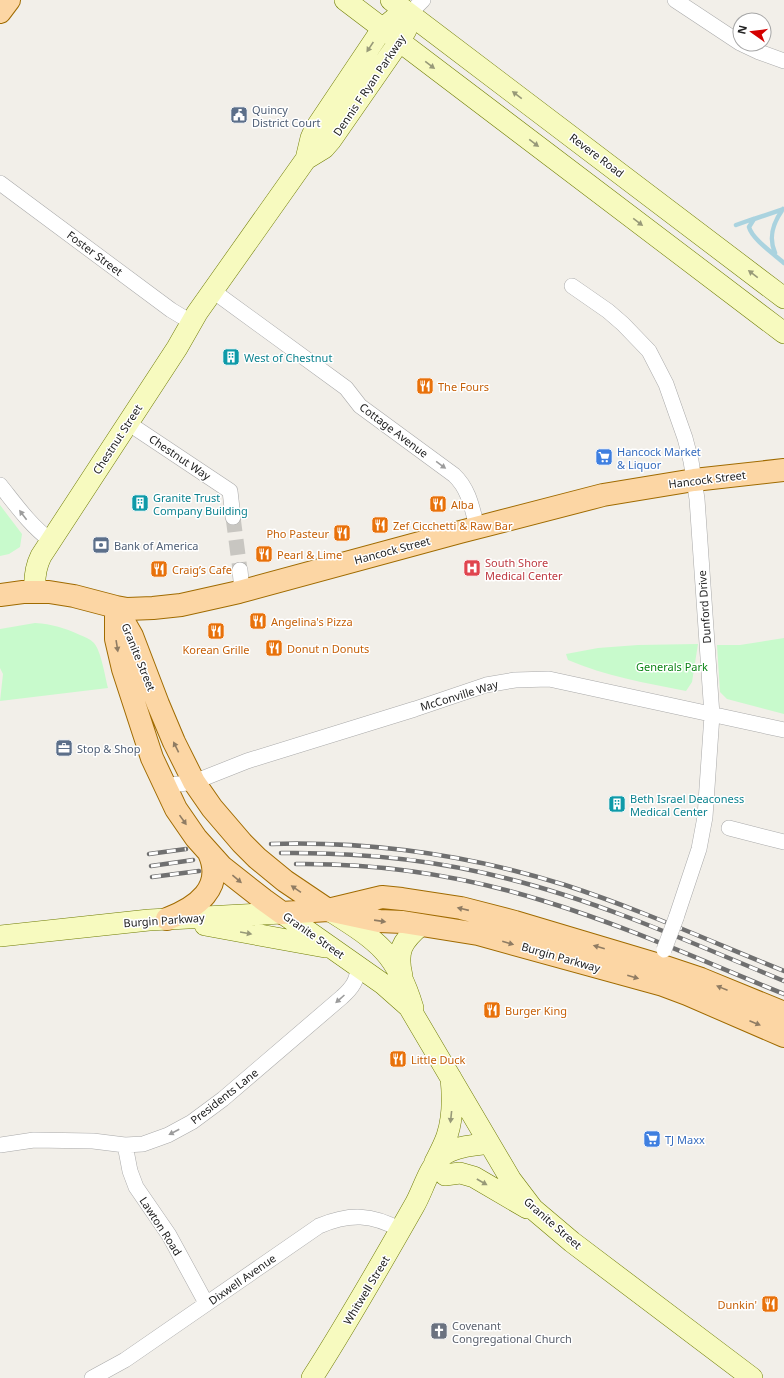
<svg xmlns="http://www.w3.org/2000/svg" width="784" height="1378" viewBox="0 0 784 1378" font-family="'Noto Sans',sans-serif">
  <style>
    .park { fill: #c8facc }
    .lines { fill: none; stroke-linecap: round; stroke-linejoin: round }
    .stream { stroke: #aad3df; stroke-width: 4.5 }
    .street-tunnel { stroke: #c8c6c1; stroke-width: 15; stroke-dasharray: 15 8; stroke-linecap: butt }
    .street-casing { stroke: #a9a9a9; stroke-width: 16 }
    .secondary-casing { stroke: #707d05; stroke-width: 22 }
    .primary-casing { stroke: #a06b00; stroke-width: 24 }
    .street { stroke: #fff; stroke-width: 15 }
    .secondary { stroke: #f7fabf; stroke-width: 21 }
    .primary { stroke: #fcd6a4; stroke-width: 22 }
    .rail-casing { stroke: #707070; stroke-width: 4.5 }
    .rail { stroke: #fff; stroke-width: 3; stroke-dasharray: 9; stroke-linecap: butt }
    .street-bridge-casing { stroke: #a9a9a9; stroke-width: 16; stroke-linecap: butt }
    .street-bridge { stroke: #fff; stroke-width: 15 }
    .oneway { fill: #979978 }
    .oneway2 { fill: #9c9c9c }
    .oneway3 { fill: #8f7c63 }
    .labels { text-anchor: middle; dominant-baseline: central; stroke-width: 3; stroke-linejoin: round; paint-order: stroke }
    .street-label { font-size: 11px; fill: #222; stroke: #fff }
    .service-label { font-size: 11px; fill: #4e5e75; stroke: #fff; text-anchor: start }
    .culture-label { font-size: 11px; fill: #0d838f; stroke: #fff; text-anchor: start }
    .food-label { font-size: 11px; fill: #c56008; stroke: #fff; text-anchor: start }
    .shop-label { font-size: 11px; fill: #366cbe; stroke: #fff; text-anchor: start }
    .health-label { font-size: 11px; fill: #be3a42; stroke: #fff; text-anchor: start }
    .park-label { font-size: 11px; fill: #0c8416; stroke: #fff }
    .worship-label { font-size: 11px; fill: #5b616d; stroke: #fff; text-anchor: start }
  </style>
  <rect width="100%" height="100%" fill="#f2efe9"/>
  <path class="park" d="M 0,505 L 22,534 L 20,547 L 9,554 L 0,556 Z
    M 35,623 C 52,624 65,628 80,635 C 85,637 90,639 94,643 C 101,651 105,676 108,688 L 0,701 L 3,674 L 0,668 L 0,629 Z
    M 784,638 L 784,714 L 727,699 L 720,692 L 717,645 L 740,645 Z
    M 698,644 L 692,682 L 686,691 C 646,683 605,676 568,660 L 566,654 L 598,648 L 638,645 Z"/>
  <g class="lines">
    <path class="stream" d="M 784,209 L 754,219 L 749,227 C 752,239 774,254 784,263
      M 736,225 L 753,219
      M 775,253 C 768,237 773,223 783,209"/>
    <path class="street-tunnel" d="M 233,517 L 240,570"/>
    <defs>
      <path id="street" d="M 675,0 L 740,43
        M 409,14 L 423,0
        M 742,44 L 759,52 L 784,61
        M 0,183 L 171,310 L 191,322
        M 572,286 L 608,311 L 623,324 L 649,351 L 666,384 L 685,438 L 691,461 L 697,499 L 712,715 L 705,817 L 699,849 L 676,918
        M 213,291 L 346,388 L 360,406 L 454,475 C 469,489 472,508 477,527
        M 128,423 L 230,491 L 233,517
        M 0,485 C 16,505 30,525 50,540
        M 240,570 L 242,591
        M 164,786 L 194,782 L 247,761 L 415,709 L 486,685 L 515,680 L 549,679 L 784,730
        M 729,828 L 784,842
        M 0,1145 L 34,1140 L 93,1141 L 125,1145 L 143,1144 L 168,1135 L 192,1122 L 223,1099 L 342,997 C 352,988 358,980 358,966
        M 125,1145 L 130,1171 L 136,1187 L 169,1235 L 206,1303
        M 92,1378 L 125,1360 L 319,1226 C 350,1213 372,1214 401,1230"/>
      <path id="secondary" d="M 345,0 L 784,333
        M 391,0 L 784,298
        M 306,159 L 324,148 L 331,140 L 399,42 L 406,30
        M 35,592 C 34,579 35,568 41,556 L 177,348 L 197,313 L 306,159 L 311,138 L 315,129 L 382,29 L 394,19 L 409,14
        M 332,912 C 378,941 397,954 413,1008
        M 205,925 L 325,947
        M 0,936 L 149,920 L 282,913 L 383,984 L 409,1007 L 511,1180 L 533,1209 L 572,1242 L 752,1378
        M 402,976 C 396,951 402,941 421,925
        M 435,1162 C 439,1154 444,1145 447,1136 C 453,1118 453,1097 451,1078
        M 445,1175 L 460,1173 L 474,1177 L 527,1208
        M 312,1378 C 348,1322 381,1264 414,1206 C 423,1191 428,1168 442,1156 C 454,1146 474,1146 488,1143"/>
      <path id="primary" d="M 0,12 L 9,0
        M 0,595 L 23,592 L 49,592 L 74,596 L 116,607 L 127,609 L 153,608 L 181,605 L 239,592 L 460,532 L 603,495 L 694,480 L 784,470
        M 116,607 L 116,639 L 123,669 L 152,758 L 176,809 L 196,838 L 222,867 L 264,900 L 282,913 L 328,910 L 382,897 L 402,899 L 461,908 L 515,922 L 659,965 L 701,979 L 784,1013
        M 116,608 L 132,636 L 158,704 L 174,742 L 194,782 L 212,808 L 242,843 L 257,858 L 285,881 L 328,910 L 379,921 L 403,922 L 478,934 L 663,985 L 687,994 L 784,1036
        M 167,919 C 196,908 225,888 209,853"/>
    </defs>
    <use href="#street" class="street-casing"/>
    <use href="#secondary" class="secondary-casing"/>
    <use href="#primary" class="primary-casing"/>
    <use href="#street" class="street"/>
    <use href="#secondary" class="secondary"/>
    <use href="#primary" class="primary"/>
    <defs>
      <path id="rail" d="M 271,844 C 371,841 469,855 565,885 C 639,909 712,942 784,971
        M 281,853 C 359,852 433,859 509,879 C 604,903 694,944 784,981
        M 149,854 L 186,849
        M 296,864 C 380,863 464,876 544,901 C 626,926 705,962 784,994
        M 151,866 L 193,860
        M 152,877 L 199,871"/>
    </defs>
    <use href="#rail" class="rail-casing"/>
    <use href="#rail" class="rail"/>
    <defs>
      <path id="street-bridge" d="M 664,950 L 676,918"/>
    </defs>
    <use href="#street-bridge" class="street-bridge-casing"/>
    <use href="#street-bridge" class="street-bridge"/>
  </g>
  <defs><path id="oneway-solid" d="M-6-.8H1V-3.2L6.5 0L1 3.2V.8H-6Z"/></defs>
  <g class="oneway">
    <use href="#oneway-solid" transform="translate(370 47) rotate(124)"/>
    <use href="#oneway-solid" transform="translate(430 65) rotate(37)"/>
    <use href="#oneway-solid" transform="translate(517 95) rotate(-143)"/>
    <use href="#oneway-solid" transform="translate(534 143) rotate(37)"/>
    <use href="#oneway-solid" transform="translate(638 222) rotate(37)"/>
    <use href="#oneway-solid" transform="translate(753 274) rotate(-143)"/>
    <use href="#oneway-solid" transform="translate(246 933) rotate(10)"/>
    <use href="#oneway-solid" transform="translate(451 1117) rotate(96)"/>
    <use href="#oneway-solid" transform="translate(482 1182) rotate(30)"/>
  </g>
  <g class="oneway2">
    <use href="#oneway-solid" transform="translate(441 465) rotate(36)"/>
    <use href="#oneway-solid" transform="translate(23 515) rotate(-127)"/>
    <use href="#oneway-solid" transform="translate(340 999) rotate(138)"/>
    <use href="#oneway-solid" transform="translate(174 1132) rotate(152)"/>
  </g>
  <g class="oneway3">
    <use href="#oneway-solid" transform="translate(117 646) rotate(81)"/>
    <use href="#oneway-solid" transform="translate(176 747) rotate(-116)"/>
    <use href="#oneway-solid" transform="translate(183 820) rotate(55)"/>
    <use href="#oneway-solid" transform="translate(237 879) rotate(40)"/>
    <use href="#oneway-solid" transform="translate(296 889) rotate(-146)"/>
    <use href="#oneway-solid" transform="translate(463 909) rotate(-167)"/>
    <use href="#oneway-solid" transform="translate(380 921) rotate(8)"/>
    <use href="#oneway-solid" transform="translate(508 943) rotate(16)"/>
    <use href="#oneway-solid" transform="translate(599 947) rotate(-164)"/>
    <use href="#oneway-solid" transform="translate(633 977) rotate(16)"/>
    <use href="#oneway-solid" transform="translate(722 988) rotate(-158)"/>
    <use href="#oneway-solid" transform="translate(755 1023) rotate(23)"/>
  </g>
  <defs>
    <symbol id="civic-square" viewBox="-11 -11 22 22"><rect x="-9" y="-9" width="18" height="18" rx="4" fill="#5c6f8a" stroke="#fff"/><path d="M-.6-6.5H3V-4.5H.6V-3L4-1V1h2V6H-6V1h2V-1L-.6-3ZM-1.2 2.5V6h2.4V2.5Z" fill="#fff"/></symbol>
    <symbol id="building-square" viewBox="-11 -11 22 22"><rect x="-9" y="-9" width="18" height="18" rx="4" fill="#0f9aa8" stroke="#fff"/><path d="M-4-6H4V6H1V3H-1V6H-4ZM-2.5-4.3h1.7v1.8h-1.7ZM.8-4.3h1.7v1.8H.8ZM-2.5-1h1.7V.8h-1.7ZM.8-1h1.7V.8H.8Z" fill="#fff"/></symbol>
    <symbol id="restaurant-square" viewBox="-11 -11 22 22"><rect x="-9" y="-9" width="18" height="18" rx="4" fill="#e8710a" stroke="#fff"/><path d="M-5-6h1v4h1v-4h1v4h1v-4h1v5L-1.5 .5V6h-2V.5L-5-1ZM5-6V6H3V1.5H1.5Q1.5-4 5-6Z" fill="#fff"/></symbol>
    <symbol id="supermarket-square" viewBox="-11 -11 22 22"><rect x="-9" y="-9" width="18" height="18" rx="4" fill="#3f7fe0" stroke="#fff"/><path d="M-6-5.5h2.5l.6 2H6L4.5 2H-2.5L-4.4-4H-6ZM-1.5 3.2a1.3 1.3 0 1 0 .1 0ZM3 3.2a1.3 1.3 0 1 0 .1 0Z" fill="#fff"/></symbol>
    <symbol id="bank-square" viewBox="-11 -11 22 22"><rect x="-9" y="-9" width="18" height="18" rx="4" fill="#5c6f8a" stroke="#fff"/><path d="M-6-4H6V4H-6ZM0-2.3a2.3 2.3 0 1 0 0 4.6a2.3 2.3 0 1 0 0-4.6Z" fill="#fff"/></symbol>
    <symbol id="hospital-square" viewBox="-11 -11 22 22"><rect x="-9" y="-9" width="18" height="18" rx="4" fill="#e0444e" stroke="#fff"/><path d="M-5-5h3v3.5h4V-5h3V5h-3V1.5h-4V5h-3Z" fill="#fff"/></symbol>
    <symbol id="office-square" viewBox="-11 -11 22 22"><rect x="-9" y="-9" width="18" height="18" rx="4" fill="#5c6f8a" stroke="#fff"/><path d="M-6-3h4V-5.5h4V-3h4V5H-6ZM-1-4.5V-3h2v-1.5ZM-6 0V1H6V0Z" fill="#fff"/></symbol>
    <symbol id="church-square" viewBox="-11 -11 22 22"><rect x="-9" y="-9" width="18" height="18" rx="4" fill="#6b7280" stroke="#fff"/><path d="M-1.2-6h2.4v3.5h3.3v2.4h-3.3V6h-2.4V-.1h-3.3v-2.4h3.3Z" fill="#fff"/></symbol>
  </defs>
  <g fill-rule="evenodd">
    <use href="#civic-square" x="229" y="105" width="20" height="20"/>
    <use href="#building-square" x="221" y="347" width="20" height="20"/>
    <use href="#restaurant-square" x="415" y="376" width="20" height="20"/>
    <use href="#supermarket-square" x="594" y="447" width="20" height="20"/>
    <use href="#building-square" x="130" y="493" width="20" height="20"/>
    <use href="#restaurant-square" x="428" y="494" width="20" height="20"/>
    <use href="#restaurant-square" x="370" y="515" width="20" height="20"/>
    <use href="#restaurant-square" x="332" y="523" width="20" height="20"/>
    <use href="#bank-square" x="91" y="535" width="20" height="20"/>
    <use href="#restaurant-square" x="254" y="544" width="20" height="20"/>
    <use href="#hospital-square" x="462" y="558" width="20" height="20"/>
    <use href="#restaurant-square" x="149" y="559" width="20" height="20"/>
    <use href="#restaurant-square" x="248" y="611" width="20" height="20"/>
    <use href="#restaurant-square" x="206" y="621" width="20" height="20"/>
    <use href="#restaurant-square" x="264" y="638" width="20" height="20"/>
    <use href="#office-square" x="54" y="738" width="20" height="20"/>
    <use href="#building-square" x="607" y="794" width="20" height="20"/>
    <use href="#restaurant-square" x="482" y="1000" width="20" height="20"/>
    <use href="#restaurant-square" x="388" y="1049" width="20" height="20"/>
    <use href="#supermarket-square" x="642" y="1129" width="20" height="20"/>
    <use href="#restaurant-square" x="760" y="1294" width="20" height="20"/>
    <use href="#church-square" x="429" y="1321" width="20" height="20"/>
  </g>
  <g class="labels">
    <g class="street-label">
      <text transform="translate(369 85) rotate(-56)">Dennis F Ryan Parkway</text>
      <text transform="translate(597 155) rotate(37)">Revere Road</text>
      <text transform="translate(95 253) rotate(37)">Foster Street</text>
      <text transform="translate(394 430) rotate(37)">Cottage Avenue</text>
      <text transform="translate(117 439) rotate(-57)">Chestnut Street</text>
      <text transform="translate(180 457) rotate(34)">Chestnut Way</text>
      <text transform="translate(707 479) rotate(-7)">Hancock Street</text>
      <text transform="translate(392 550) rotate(-15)">Hancock Street</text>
      <text transform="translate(704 607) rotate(-94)">Dunford Drive</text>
      <text transform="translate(139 657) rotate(68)">Granite Street</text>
      <text transform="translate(459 695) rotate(-17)">McConville Way</text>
      <text transform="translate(164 920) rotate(-4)">Burgin Parkway</text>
      <text transform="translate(314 935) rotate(35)">Granite Street</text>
      <text transform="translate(561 957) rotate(16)">Burgin Parkway</text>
      <text transform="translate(224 1096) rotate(-38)">Presidents Lane</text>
      <text transform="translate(553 1223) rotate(41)">Granite Street</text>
      <text transform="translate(161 1226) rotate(57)">Lawton Road</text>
      <text transform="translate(242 1279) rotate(-35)">Dixwell Avenue</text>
      <text transform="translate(366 1290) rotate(-59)">Whitwell Street</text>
    </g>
    <g class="service-label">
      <text x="252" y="109">Quincy<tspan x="252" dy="13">District Court</tspan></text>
      <text x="114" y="545">Bank of America</text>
      <text x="77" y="748">Stop &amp; Shop</text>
    </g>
    <g class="culture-label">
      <text x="244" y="357">West of Chestnut</text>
      <text x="153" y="497">Granite Trust<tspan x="153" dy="13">Company Building</tspan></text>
      <text x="630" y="798">Beth Israel Deaconess<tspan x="630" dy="13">Medical Center</tspan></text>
    </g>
    <g class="food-label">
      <text x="438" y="386">The Fours</text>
      <text x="451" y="504">Alba</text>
      <text x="393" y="525">Zef Cicchetti &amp; Raw Bar</text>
      <text x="329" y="533" text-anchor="end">Pho Pasteur</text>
      <text x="277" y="554">Pearl &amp; Lime</text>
      <text x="172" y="569">Craig’s Cafe</text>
      <text x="271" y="621">Angelina's Pizza</text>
      <text x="287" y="648">Donut n Donuts</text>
      <text x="216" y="649" text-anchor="middle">Korean Grille</text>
      <text x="505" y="1010">Burger King</text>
      <text x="411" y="1059">Little Duck</text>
      <text x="757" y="1304" text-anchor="end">Dunkin'</text>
    </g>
    <g class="shop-label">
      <text x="617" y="451">Hancock Market<tspan x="617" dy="13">&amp; Liquor</tspan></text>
      <text x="665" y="1139">TJ Maxx</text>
    </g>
    <g class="health-label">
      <text x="485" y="562">South Shore<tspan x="485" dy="13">Medical Center</tspan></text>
    </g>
    <g class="park-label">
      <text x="672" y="666">Generals Park</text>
    </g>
    <g class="worship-label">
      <text x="452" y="1325">Covenant<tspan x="452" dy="13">Congregational Church</tspan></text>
    </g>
  </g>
  <g transform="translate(752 32) rotate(284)"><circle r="19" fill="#ffffff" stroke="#a7a7a7"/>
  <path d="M0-3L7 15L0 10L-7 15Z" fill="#d40000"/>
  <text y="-6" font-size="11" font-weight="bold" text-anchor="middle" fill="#222222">N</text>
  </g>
</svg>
